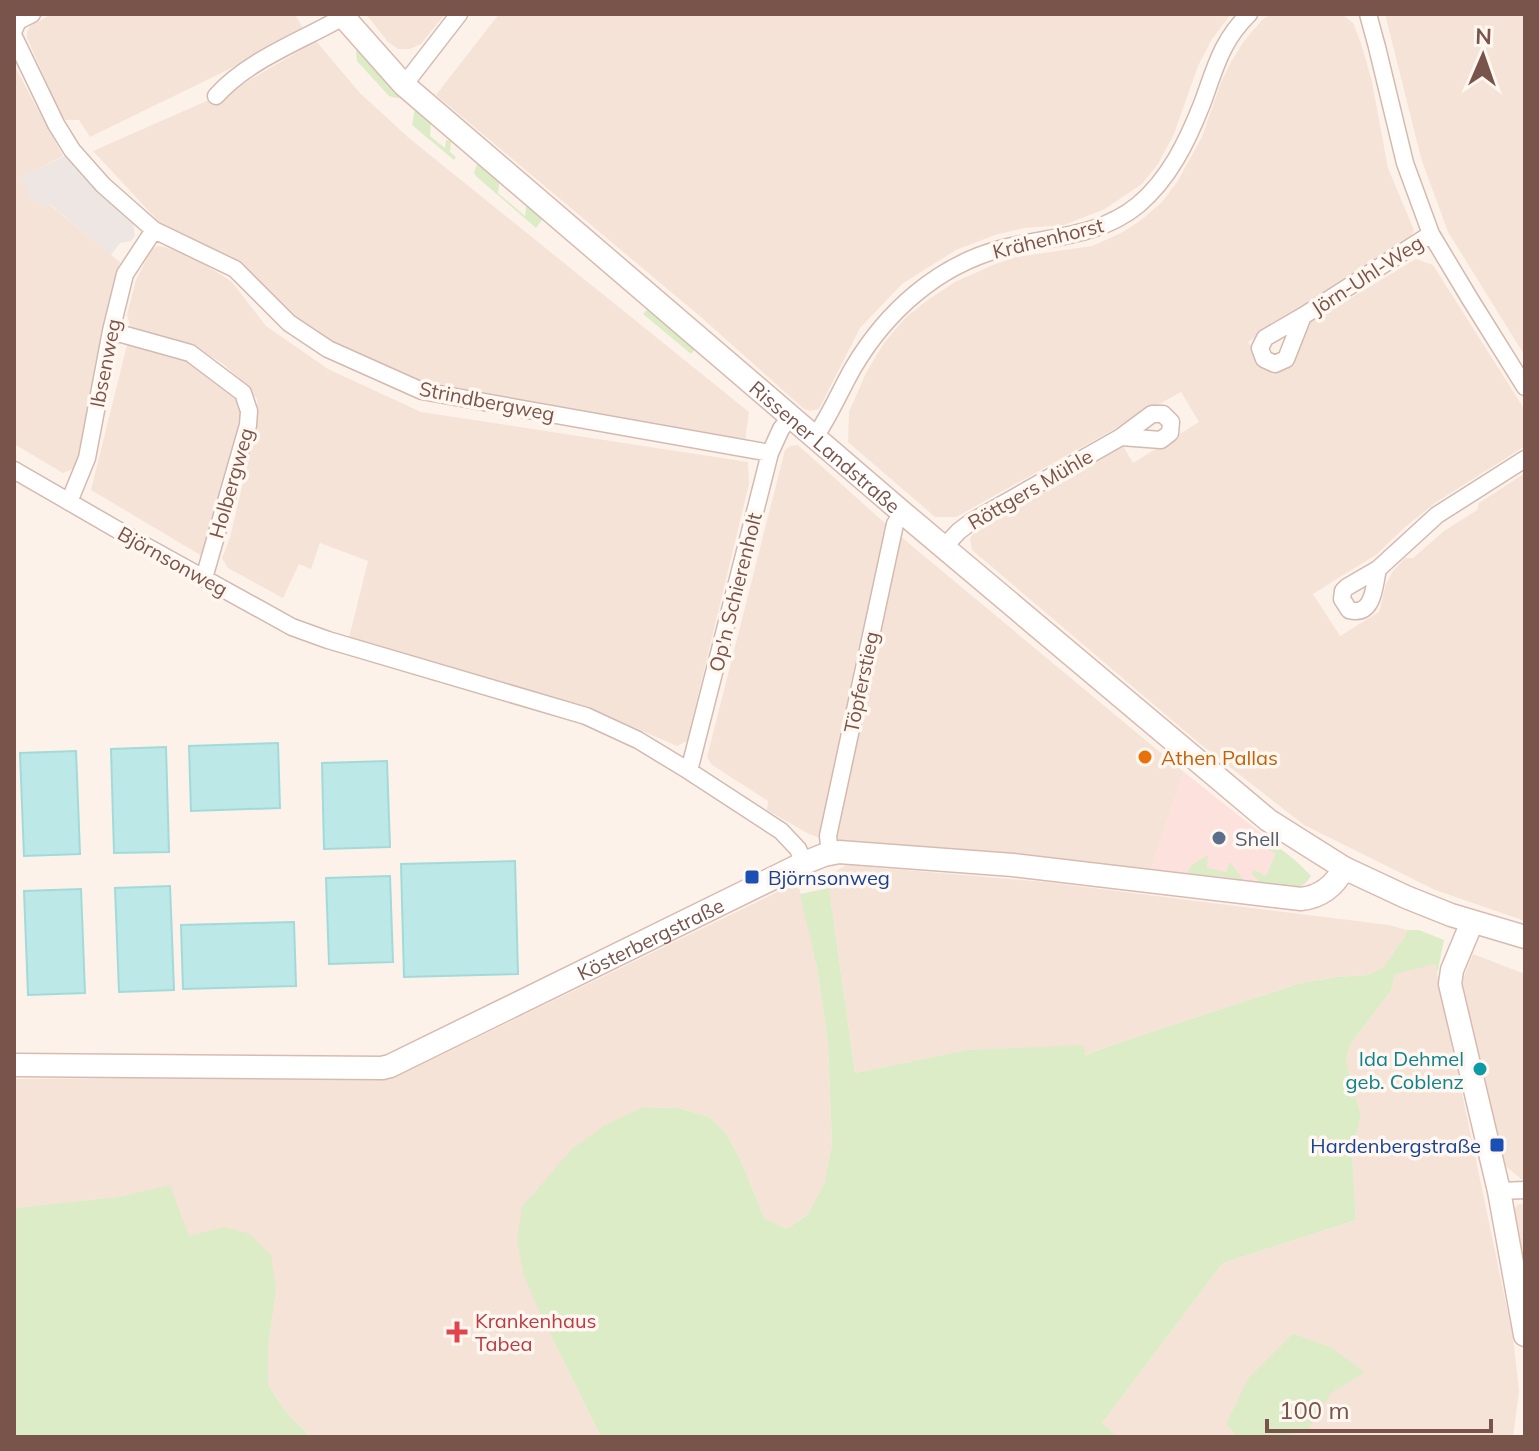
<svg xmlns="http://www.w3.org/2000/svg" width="1539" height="1451" viewBox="0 0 1539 1451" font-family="Mulish,sans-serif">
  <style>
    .residential { fill: #f5e3d7 }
    .commercial { fill: #fde1dc }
    .industrial { fill: #eee6e2 }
    .green { fill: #dbecc6 }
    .water { fill: #bce8e7; stroke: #a2dada; stroke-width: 2 }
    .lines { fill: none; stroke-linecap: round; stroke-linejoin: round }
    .street-casing { stroke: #d3bab0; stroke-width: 19 }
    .secondary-casing { stroke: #d8bbb0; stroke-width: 25 }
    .street { stroke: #fff; stroke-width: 16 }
    .secondary { stroke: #fff; stroke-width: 22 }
    .food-dot { fill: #e8710a; stroke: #fff7f0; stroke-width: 3 }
    .service-dot { fill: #5c6f8a; stroke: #fff7f0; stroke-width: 3 }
    .transit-dot { fill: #1a4fb4; stroke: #fff7f0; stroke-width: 3 }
    .culture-dot { fill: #0f9aa8; stroke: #fff7f0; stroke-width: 3 }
    .health-dot { fill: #e0444e; stroke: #fff7f0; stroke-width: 3 }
    .labels { text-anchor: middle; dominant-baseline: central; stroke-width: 7; stroke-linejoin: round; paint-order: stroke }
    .street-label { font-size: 20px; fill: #79544b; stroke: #fff7f0 }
    .food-label { font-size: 20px; fill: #c56008; stroke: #fff7f0; text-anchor: start }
    .service-label { font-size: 20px; fill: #4e5e75; stroke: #fff7f0; text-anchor: start }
    .transit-label { font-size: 20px; fill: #164399; stroke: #fff7f0; text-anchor: start }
    .culture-label { font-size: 20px; fill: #0d838f; stroke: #fff7f0; text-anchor: end }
    .health-label { font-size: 20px; fill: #be3a42; stroke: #fff7f0; text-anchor: start }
  </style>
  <rect width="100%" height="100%" fill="#fdf2e9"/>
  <path class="residential" d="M 52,14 L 295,14 L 305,32 L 90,137 L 79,120 L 63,120 L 27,38 L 27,32 L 31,25 Z
    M 366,14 L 445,14 L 421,44 L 410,49 L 398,49 L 388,42 Z
    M 499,14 L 1231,14 L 1212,39 L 1198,66 L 1174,134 L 1158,164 L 1142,184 L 1105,209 L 1064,225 L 1024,228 L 995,235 L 956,250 L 902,284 L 860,328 L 819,409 L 810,411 L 804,409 L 702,318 L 436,95 Z
    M 1271,14 L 1342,14 L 1353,23 L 1361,43 L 1372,82 L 1388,168 L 1414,230 L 1410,240 L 1248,342 L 1273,375 L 1295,356 L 1307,324 L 1416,259 L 1433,265 L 1525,410 L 1525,446 L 1435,503 L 1404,528 L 1377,554 L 1313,594 L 1340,636 L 1379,612 L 1386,584 L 1393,571 L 1405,558 L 1413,558 L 1444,531 L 1477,510 L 1479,503 L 1525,473 L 1525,921 L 1435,890 L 1304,825 L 1199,743 L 972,550 L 970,539 L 973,534 L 1123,446 L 1133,463 L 1199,422 L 1181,392 L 956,517 L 935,517 L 848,442 L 849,412 L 866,373 L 884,343 L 905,318 L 929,299 L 955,282 L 993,265 L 1016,257 L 1092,246 L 1121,233 L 1140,221 L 1162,202 L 1177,182 L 1202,137 L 1221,82 L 1231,62 L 1244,41 L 1262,20 Z
    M 1385,14 L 1525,14 L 1525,356 L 1448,232 L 1421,158 Z
    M 316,41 L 360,93 L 409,138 L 749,412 L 745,441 L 424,393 L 314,333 L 203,247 L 160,223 L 93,151 L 236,88 Z
    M 14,65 L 63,156 L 23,177 L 49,204 L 120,262 L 115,277 L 95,385 L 78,467 L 63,473 L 14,444 Z
    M 157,246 L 165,247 L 197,259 L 232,282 L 266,326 L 328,369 L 421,412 L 748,462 L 749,484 L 687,741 L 677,746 L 608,716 L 349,638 L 368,561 L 320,543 L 311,569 L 299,564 L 283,598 L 228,568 L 222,558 L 230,538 L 258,418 L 257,399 L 244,383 L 222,363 L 189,344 L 131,328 L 127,315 L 136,280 L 151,250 Z
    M 128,341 L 184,355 L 244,402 L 247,416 L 213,547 L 202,556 L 91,490 Z
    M 798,445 L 888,526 L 823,839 L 809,834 L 767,810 L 768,801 L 712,765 L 707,757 L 785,450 L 790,446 Z
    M 894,531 L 1184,772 L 1150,871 L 1048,858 L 833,840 Z
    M 846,865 L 1045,882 L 1389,925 L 1407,930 L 1405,936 L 1384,968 L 1368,975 L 1335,977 L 1301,983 L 1127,1040 L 1084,1055 L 1084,1046 L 967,1050 L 855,1073 L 829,888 L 829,882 L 838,870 Z
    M 798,882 L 817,968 L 828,1043 L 832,1144 L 824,1184 L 808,1214 L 787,1229 L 764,1218 L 742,1163 L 726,1133 L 710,1117 L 679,1108 L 644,1107 L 542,1317 L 601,1437 L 311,1437 L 286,1412 L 268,1385 L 268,1348 L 276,1291 L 188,1236 L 169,1186 L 118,1197 L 14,1208 L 14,1079 L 246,1077 L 359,1077 L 373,1080 L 400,1075 Z
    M 1473,954 L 1525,974 L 1525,1179 L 1521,1179 L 1503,1164 L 1475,1047 L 1461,984 Z
    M 1435,964 L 1513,1337 L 1519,1392 L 1513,1437 L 1118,1437 L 1102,1423 L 1223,1263 L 1356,1220 L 1352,1153 L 1361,1115 L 1346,1062 L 1348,1051 L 1352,1042 L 1391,991 L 1395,973 Z
    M 1525,1203 L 1525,1278 L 1512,1213 L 1517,1205 Z"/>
  <path class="commercial" d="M 1184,772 L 1297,862 L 1311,876 L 1308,880 L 1303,886 L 1295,888 L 1150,871 Z"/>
  <path class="industrial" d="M 65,156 L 85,178 L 133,222 L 135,236 L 131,241 L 120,243 L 111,255 L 50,204 L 46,208 L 30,198 L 22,177 Z"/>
  <path class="green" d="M 357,48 L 403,97 L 396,98 L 389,96 L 357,61 L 356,53 Z
    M 415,109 L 431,120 L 430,136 L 445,148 L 446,140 L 451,141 L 450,152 L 456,157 L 454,160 L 412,125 Z
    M 480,162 L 500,178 L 498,193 L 525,216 L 527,201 L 544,217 L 536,228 L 477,177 L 474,173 L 477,164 Z
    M 650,307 L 697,347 L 691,354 L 643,314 Z
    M 1265,845 C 1283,846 1298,863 1311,876 C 1299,894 1283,888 1264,886 L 1252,874 L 1254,870 L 1266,876 L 1276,854 L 1264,847 Z
    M 1206,856 L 1208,856 L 1207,868 L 1226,872 L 1230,862 L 1244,881 L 1235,878 L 1187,873 L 1191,866 Z
    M 829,888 L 855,1073 L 967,1050 L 1084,1045 L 1085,1055 L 1127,1040 L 1301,983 L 1336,977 L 1368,975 L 1384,967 L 1405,936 L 1407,930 L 1419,930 L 1444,940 L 1437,974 L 1435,964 L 1395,974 L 1391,991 L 1352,1042 L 1348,1051 L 1346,1062 L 1361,1115 L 1352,1153 L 1356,1220 L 1223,1263 L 1102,1423 L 1118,1437 L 601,1437 L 542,1317 L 524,1276 L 517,1241 L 522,1207 L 571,1150 L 605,1125 L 644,1107 L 679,1108 L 710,1117 L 726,1133 L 742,1163 L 764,1218 L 787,1229 L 808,1214 L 824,1184 L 832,1144 L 828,1043 L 817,968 L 800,894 Z
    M 170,1185 L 189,1236 L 225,1227 L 250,1234 L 271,1255 L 276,1291 L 268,1348 L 268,1385 L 286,1412 L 311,1437 L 14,1437 L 14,1208 L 118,1197 Z
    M 1293,1334 L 1330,1347 L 1365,1372 L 1331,1393 L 1307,1431 L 1281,1437 L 1238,1437 L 1226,1424 L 1248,1379 Z"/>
  <path class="water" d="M 278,743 L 280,808 L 191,811 L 189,746 Z
    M 166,747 L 169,852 L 114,853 L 111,749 Z
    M 76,751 L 80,854 L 24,856 L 20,753 Z
    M 387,761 L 390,847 L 324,849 L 322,763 Z
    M 515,861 L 518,974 L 404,977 L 401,864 Z
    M 390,876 L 393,962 L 329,964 L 326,878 Z
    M 170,886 L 174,990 L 119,992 L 115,888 Z
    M 81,889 L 85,993 L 28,995 L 24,891 Z
    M 294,922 L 296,986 L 183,989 L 181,925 Z"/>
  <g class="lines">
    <defs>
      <path id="street" d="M 1368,14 L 1377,47 L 1405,163 L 1431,234 L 1470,299 L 1525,387
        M 14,30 L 18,21 L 32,14
        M 14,37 L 56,124 L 72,150 L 103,185 L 154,230 L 235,269 L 289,323 L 328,349 L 422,391 L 770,453
        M 404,85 L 459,14
        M 216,96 C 248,60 301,41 343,17
        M 1303,316 L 1286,359 L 1275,364 L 1264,359 L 1260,348 L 1265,338 L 1303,316 L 1431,234
        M 111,331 L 190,353 L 243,393 L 249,411 L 248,425 L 204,578
        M 815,437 C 830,415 840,391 853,368 C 886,312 937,266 1000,249 C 1047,236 1098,238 1138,205 C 1169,179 1187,142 1202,104 C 1215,69 1221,41 1249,14
        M 14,470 L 142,544 L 292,627 L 328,640 L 586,716 L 638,740 L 689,771 L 781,831 L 798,849 L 804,863
        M 69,502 L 87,458 L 111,331 L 125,274 L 154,230
        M 944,547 L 959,531 L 971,522 L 1121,437 L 1152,414 L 1163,414 L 1171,422 L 1170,433 L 1161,440 L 1121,437
        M 1378,569 C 1374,586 1374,617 1349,610 L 1342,599 L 1343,591 L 1347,587 L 1378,569 L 1437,515 L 1525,459
        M 689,771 L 770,453 L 781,429 L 790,417
        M 830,853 L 828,836 L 895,524 L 903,513
        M 1499,1191 L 1525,1190"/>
      <g id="secondary">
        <path id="s1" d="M 341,14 L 404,85 L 903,513 L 1268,820 L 1344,868 L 1406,897 L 1451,915 L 1525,937"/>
        <path d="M 1472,922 L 1452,970 L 1450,984 L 1499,1191 L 1525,1335"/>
        <path id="s2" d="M 14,1065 L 382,1068 L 390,1066 L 804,863 L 824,855 L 839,852 L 1013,865 L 1301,899 C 1321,897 1335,885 1344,868"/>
      </g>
    </defs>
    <use href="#street" class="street-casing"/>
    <use href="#secondary" class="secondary-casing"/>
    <use href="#street" class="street"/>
    <use href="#secondary" class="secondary"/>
  </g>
  <circle class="food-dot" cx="1145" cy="757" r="8"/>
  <circle class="service-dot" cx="1219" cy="838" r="8"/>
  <g class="transit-dot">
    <rect x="744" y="869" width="16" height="16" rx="4"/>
    <rect x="1489" y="1137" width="16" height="16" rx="4"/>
  </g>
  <circle class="culture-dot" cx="1480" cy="1069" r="8"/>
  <path class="health-dot" d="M453 1320h8v8h8v8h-8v8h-8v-8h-8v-8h8z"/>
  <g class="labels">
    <g class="street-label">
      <text transform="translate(1048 238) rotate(-14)">Krähenhorst</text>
      <text transform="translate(1367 275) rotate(-33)">Jörn-Uhl-Weg</text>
      <text transform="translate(105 363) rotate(-79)">Ibsenweg</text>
      <text transform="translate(487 401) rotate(11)">Strindbergweg</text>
      <text stroke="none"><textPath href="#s1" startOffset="650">Rissener Landstraße</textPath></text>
      <text transform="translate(231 483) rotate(-74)">Holbergweg</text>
      <text transform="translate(1030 489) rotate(-30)">Röttgers Mühle</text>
      <text transform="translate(173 561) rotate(29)">Björnsonweg</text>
      <text transform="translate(735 592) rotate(-76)">Op'n Schierenholt</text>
      <text transform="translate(861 682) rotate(-78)">Töpferstieg</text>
      <text stroke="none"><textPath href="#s2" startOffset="666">Kösterbergstraße</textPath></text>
    </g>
    <g class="food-label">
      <text x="1161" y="757">Athen Pallas</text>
    </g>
    <g class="service-label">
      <text x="1235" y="838">Shell</text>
    </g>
    <g class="transit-label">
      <text x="768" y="877">Björnsonweg</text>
      <text x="1481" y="1145" text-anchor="end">Hardenbergstraße</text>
    </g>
    <g class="culture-label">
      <text x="1464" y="1058">Ida Dehmel<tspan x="1464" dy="23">geb. Coblenz</tspan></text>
    </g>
    <g class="health-label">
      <text x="475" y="1320">Krankenhaus<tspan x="475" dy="23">Tabea</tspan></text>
    </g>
  </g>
  <rect width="1539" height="1451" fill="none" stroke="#79544b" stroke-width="32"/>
  <g transform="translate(1483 56) rotate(2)" stroke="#fff7f0" stroke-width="6" paint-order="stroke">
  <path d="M0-6L14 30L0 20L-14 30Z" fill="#79544b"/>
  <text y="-12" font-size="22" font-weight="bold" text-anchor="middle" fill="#79544b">N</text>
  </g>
  <path d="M1267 1419v12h224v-12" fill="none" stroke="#79544b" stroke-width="4"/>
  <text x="1279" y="1419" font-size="24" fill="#79544b" stroke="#fff7f0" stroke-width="6" paint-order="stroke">100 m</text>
</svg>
